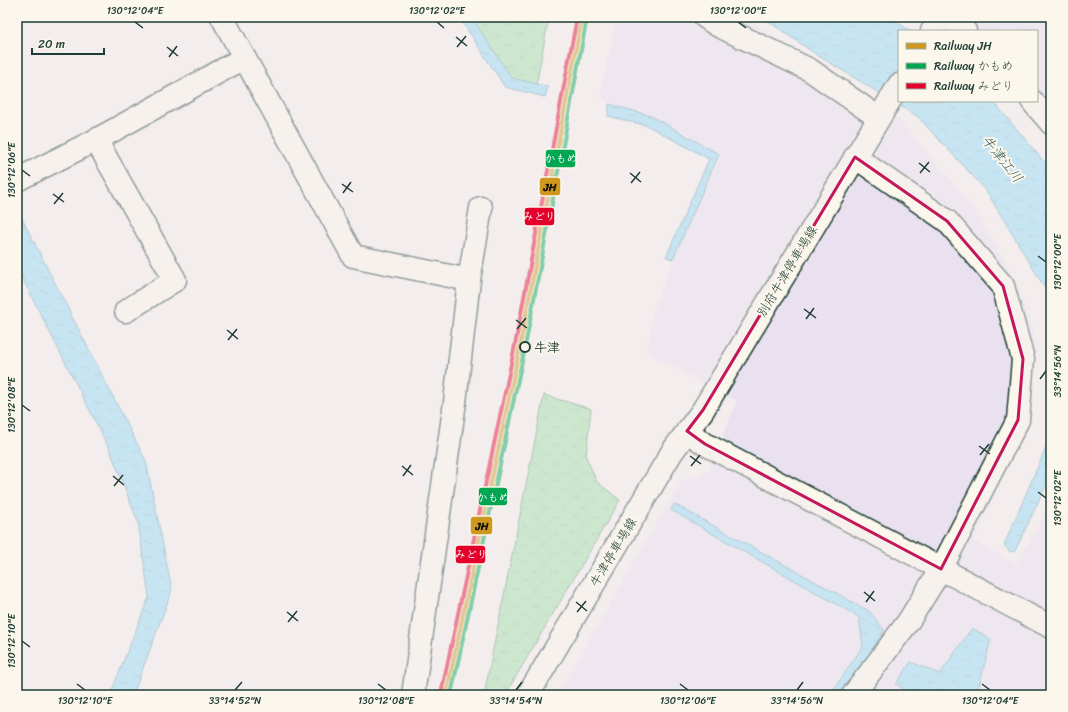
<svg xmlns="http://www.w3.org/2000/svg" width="1068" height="712" viewBox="0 0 1068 712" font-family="Sriracha,'Klee One',sans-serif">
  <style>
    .built { fill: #e9e1f0 }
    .grass { fill: url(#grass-tufts); stroke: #608e6e }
    .forest { fill: url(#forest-crowns); stroke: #608e6e }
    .water { fill: url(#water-ripples); stroke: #659ba8 }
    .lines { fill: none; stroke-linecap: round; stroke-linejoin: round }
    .street-casing { stroke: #1f3d34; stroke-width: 25 }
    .secondary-casing { stroke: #1f3d34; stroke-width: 25 }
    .street { stroke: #fbf7ec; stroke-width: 22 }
    .secondary { stroke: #fbf7ec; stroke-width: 22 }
    .rail-1-casing { stroke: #fbf7ec; stroke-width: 7 }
    .rail-2-casing { stroke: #fbf7ec; stroke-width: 7 }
    .rail-3-casing { stroke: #fbf7ec; stroke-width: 7 }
    .rail-1 { stroke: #ce981e; stroke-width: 4 }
    .rail-2 { stroke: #00a651; stroke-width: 4 }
    .rail-3 { stroke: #e4002b; stroke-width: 4 }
    .marked { fill: none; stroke: #c2185b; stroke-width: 3; stroke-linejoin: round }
    .ticks { fill: none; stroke: #1f3d34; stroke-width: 1.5 }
    .stop-dot { fill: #fbf7ec; stroke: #1f3d34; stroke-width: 2 }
    .labels { text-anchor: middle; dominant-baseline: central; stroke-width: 4; stroke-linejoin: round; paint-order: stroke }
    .street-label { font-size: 13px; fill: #1f3d34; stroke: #fbf7ec }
    .stop-label { font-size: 13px; font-weight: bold; fill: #1f3d34; stroke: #fbf7ec; text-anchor: start }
    .water-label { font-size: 14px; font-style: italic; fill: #365c5b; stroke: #fbf7ec }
    .line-badge { stroke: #fbf7ec; stroke-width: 1.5 }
    .badge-label { font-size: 11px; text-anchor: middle; font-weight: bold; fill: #fff }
    .pale-badge-label { font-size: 11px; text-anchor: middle; font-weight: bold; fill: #111 }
    .neatline { fill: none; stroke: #1f3d34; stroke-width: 1.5 }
    .ticks-label { font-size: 10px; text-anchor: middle; fill: #1f3d34 }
  </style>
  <defs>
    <pattern id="grass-tufts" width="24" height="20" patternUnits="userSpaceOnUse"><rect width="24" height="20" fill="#a0dfa8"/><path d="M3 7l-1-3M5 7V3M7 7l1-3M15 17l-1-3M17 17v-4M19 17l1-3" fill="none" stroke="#89c091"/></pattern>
    <pattern id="forest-crowns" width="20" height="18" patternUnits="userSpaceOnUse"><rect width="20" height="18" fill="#a0dfa8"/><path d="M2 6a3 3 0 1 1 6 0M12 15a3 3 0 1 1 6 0" fill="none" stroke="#89c091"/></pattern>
    <pattern id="water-ripples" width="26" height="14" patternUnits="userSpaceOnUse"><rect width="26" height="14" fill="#93daf5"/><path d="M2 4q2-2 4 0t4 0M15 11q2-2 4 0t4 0" fill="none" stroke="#7ebcd3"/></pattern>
  </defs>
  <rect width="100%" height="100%" fill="#f3edee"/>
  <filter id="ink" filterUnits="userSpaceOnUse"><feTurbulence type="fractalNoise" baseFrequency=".025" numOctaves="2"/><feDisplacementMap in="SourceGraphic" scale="8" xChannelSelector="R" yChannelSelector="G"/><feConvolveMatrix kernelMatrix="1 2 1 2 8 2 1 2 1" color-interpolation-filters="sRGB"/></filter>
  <g filter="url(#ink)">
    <path class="built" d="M 617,17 L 748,17 L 759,27 L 898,119 L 973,206 L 1015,279 L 1037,348 L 1029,418 L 974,541 L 1016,564 L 1051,504 L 1051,695 L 557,695 L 681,481 L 709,470 L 737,401 L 647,352 L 654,309 L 673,259 L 719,154 L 651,116 L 609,104 L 600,94 Z
      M 919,17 L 1051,17 L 1051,138 L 1049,140 L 1016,101 L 1037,101 L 1037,31 L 944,31 Z"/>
    <path class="grass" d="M 466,17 L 549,17 L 535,91 L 509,84 Z"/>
    <path class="forest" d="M 544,395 L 591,409 L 586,457 L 597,482 L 620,500 L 505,695 L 484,695 Z"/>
    <path class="water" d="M 459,17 L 471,17 L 512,78 L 548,87 L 545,97 L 505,87 Z
      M 762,17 L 889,17 L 911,31 L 899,31 L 899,101 L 993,101 L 1051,170 L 1051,303 L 1048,293 L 985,189 L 917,116 L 817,55 Z
      M 609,104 L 651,116 L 719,154 L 673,259 L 666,257 L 709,159 L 648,126 L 608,116 Z
      M 17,209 L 146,461 L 172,590 L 133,695 L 110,695 L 149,597 L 138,522 L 110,450 L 17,268 Z
      M 1051,436 L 1051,475 L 1015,551 L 1010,552 L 1004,545 Z
      M 674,504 L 869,611 L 884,630 L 874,648 L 842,695 L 830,695 L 863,646 L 859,617 L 671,510 Z
      M 972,628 L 991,639 L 977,694 L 979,695 L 914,695 L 896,684 L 911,662 L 940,674 Z"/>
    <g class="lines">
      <defs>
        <path id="street" d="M 222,17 L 353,256 L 469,280
          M 705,17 L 715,24 L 810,70 L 879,118
          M 946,17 L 965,31
          M 1032,101 L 1051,123
          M 96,140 L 175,280 L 126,311
          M 413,695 L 455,402 L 469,280 L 481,208
          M 853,695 L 908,622 L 941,569 L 1018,420 L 1023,359 L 1003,286 L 947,221 L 855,157"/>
        <path id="secondary" d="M 932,31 L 941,17
          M 17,180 L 96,140 L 244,58
          M 687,431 L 705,444 L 1051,627
          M 528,695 L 672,452 L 703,410 L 899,85"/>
      </defs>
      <use href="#street" class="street-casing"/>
      <use href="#secondary" class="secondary-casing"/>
      <use href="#street" class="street"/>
      <use href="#secondary" class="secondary"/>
      <defs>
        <path id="rail-1" d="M 446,695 L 520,346 L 582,17"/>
        <path id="rail-2" d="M 451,695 L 525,347 L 587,18"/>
        <path id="rail-3" d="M 441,694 L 515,345 L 577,17"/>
      </defs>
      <use href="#rail-1" class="rail-1-casing"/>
      <use href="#rail-2" class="rail-2-casing"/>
      <use href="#rail-3" class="rail-3-casing"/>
      <use href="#rail-1" class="rail-1"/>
      <use href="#rail-2" class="rail-2"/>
      <use href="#rail-3" class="rail-3"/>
    </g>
  </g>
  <path d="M0 0H1068V712H0ZM 855,157 L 947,221 L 1003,286 L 1023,359 L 1018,420 L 941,569 L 705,444 L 687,431 L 703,410 Z" fill="#f3edee" fill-opacity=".55" fill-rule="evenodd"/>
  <path class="marked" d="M 855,157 L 947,221 L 1003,286 L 1023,359 L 1018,420 L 941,569 L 705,444 L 687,431 L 703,410 Z"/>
  <path class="ticks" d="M 135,22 L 143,28M 437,22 L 444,28M 738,22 L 746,28M 456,37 L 467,46M 167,47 L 178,56M 457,47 L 466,36M 169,57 L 177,46M 919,163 L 930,172M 22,170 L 30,176M 630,173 L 641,182M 920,173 L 929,162M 631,183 L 640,172M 342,184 L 353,192M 343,193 L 351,182M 53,194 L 64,202M 54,204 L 63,193M 1038,256 L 1046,262M 804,309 L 816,318M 806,319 L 814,308M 516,320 L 527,328M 517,329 L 526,318M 227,330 L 238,339M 228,340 L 237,329M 1040,379 L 1046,371M 22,405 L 30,411M 979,446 L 990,454M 980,455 L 989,444M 690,456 L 701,464M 402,466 L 413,475M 691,466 L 700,455M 113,476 L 124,485M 403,476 L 411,465M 114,486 L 123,475M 1038,492 L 1046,498M 864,592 L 875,601M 576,602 L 587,611M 866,602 L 874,591M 287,612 L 298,621M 577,612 L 586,601M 288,622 L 297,611M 22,641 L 30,647M 77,684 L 85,690M 378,684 L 386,690M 680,684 L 688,690M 982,684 L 990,690M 235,690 L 242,682M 516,690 L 522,682M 797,690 L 803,682"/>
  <circle class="stop-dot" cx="525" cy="347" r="5"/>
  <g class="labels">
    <g class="street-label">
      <text transform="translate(787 271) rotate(-59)">別府牛津停車場線</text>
      <text transform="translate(613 552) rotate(-59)">牛津停車場線</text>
    </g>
    <g class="stop-label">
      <text x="534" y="347">牛津</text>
    </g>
    <g class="water-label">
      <text transform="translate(1002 159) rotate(51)">牛津江川</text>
    </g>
  </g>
  <g class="line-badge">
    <rect x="545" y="149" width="31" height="19" rx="4" fill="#00a651"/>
    <rect x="539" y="177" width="22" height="19" rx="4" fill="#ce981e"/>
    <rect x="524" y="207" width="31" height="19" rx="4" fill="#e4002b"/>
    <rect x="478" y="487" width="30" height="19" rx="4" fill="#00a651"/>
    <rect x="470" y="516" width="23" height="19" rx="4" fill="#ce981e"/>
    <rect x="455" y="545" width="31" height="19" rx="4" fill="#e4002b"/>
  </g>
  <g class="badge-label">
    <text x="561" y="162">かもめ</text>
    <text x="539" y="220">みどり</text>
    <text x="493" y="501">かもめ</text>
    <text x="471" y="558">みどり</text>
  </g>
  <g class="pale-badge-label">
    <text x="550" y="191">JH</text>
    <text x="482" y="530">JH</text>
  </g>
  <rect width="1068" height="712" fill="none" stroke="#fbf7ec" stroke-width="44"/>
  <rect x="898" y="30" width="140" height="72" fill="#fbf7ec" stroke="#a3ada2"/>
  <rect x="906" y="43" width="20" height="6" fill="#ce981e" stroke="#a3ada2"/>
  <text x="934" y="50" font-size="12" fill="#1f3d34">Railway JH</text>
  <rect x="906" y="63" width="20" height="6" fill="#00a651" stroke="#a3ada2"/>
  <text x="934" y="70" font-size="12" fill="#1f3d34">Railway かもめ</text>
  <rect x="906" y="83" width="20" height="6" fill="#e4002b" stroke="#a3ada2"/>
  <text x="934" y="90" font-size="12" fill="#1f3d34">Railway みどり</text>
  <path d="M32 48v6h72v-6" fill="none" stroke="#1f3d34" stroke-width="2"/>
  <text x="38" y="48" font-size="12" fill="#1f3d34" stroke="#fbf7ec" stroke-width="3" paint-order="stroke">20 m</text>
  <rect x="22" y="22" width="1024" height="668" class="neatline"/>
  <g class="ticks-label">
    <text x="135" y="14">130°12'04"E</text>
    <text x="437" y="14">130°12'02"E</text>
    <text x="738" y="14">130°12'00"E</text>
    <text transform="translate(11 170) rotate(-90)" y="4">130°12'06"E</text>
    <text transform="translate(1057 262) rotate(-90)" y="4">130°12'00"E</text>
    <text transform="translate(1057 371) rotate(-90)" y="4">33°14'56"N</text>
    <text transform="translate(11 405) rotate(-90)" y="4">130°12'08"E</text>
    <text transform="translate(1057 498) rotate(-90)" y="4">130°12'02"E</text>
    <text transform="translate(11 641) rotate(-90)" y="4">130°12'10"E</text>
    <text x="85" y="704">130°12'10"E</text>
    <text x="235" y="704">33°14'52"N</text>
    <text x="386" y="704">130°12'08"E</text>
    <text x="516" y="704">33°14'54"N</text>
    <text x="688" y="704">130°12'06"E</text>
    <text x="797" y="704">33°14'56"N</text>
    <text x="990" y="704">130°12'04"E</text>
  </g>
</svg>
